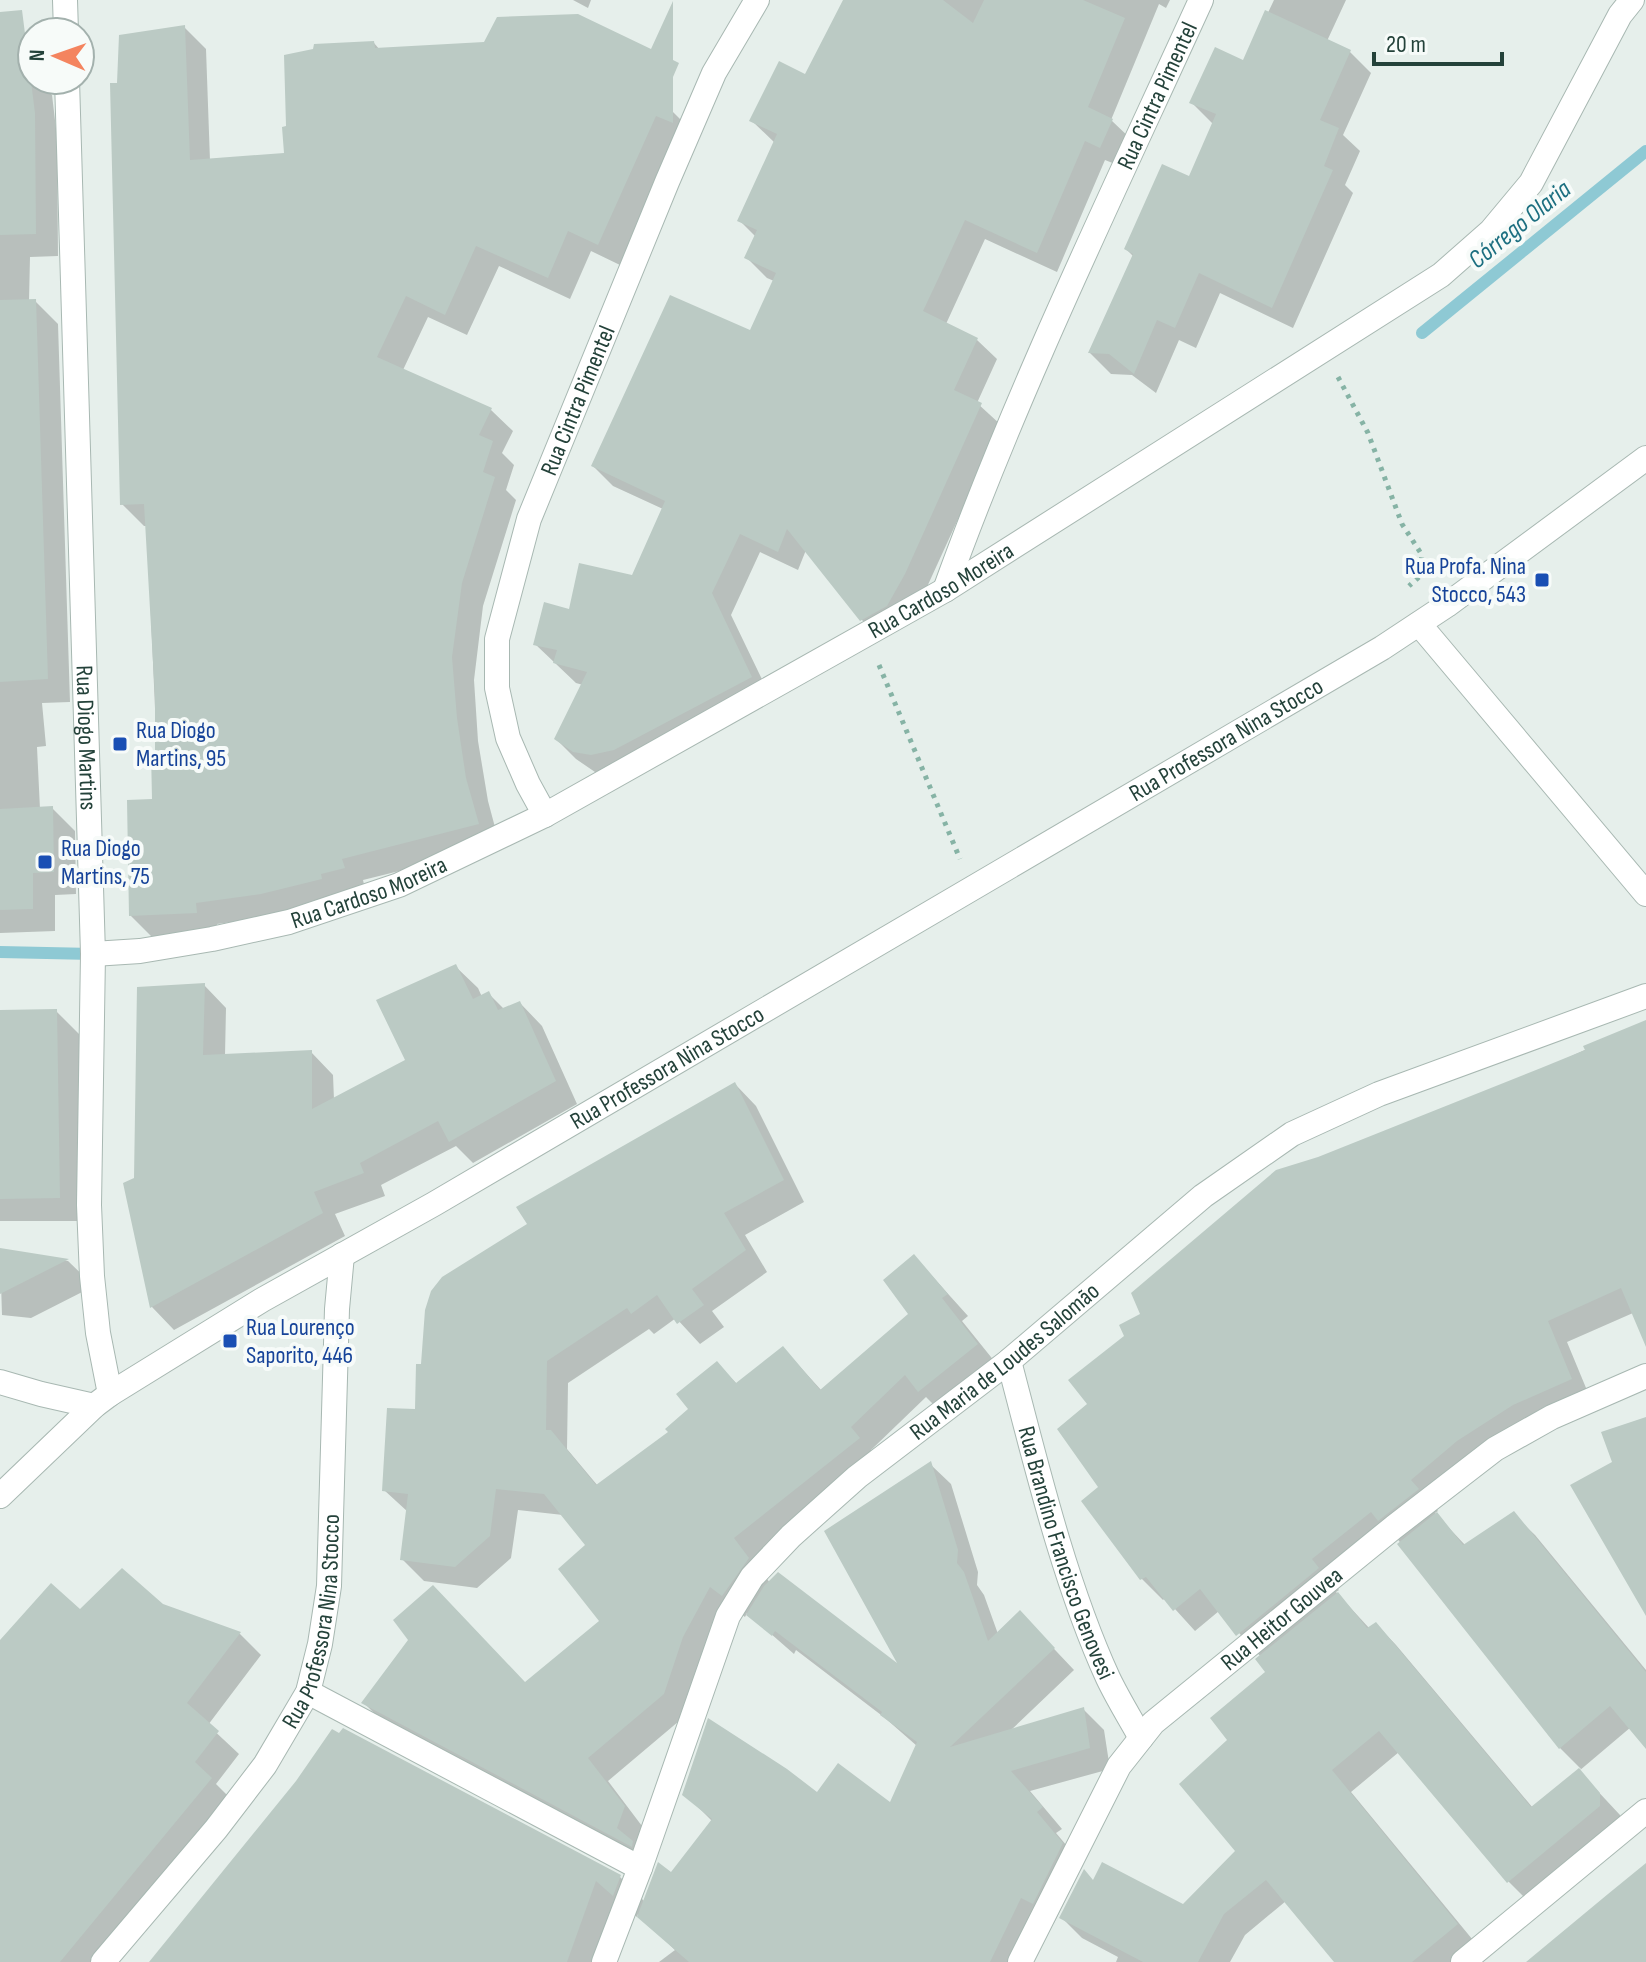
<svg xmlns="http://www.w3.org/2000/svg" width="1646" height="1962" viewBox="0 0 1646 1962" font-family="'Sofia Sans Condensed',sans-serif">
  <style>
    .shadow { fill: #0003; fill-rule: evenodd }
    .lines { fill: none; stroke-linecap: round; stroke-linejoin: round }
    .stream { stroke: #8ec9d4; stroke-width: 12 }
    .building { fill: #bbcac4 }
    .minor-casing { stroke: #a8b8b2; stroke-width: 26 }
    .path { stroke: #86b3a5; stroke-width: 5; stroke-dasharray: 4 6; stroke-linecap: butt }
    .minor { stroke: #fff; stroke-width: 24 }
    .transit-dot { fill: #1a4fb4; stroke: #f7fbf9; stroke-width: 3 }
    .labels { text-anchor: middle; dominant-baseline: central; stroke-width: 8; stroke-linejoin: round; paint-order: stroke }
    .street-label { font-size: 24px; fill: #24423a; stroke: #f7fbf9 }
    .transit-label { font-size: 24px; fill: #164399; stroke: #f7fbf9; text-anchor: start }
    .water-label { font-size: 26px; font-style: italic; fill: #1c6f80; stroke: #f7fbf9 }
  </style>
  <rect width="100%" height="100%" fill="#e6efeb"/>
  <path class="shadow" d="M 573,0 L 591,0 L 588,8 Z
    M 846,0 L 1170,0 L 1166,8 L 1159,4 L 1111,120 L 1132,140 L 1120,166 L 1105,160 L 1057,272 L 985,239 L 946,324 L 977,340 L 997,359 L 977,403 L 1001,425 L 916,611 L 881,639 L 861,619 L 806,550 L 798,570 L 760,552 L 731,615 L 771,698 L 612,774 L 595,772 L 576,759 L 556,739 L 583,685 L 576,683 L 535,644 L 571,611 L 633,578 L 663,509 L 613,486 L 593,466 L 751,333 L 774,281 L 767,278 L 747,258 L 756,237 L 740,221 L 775,143 L 752,121 L 805,77 Z
    M 1274,0 L 1346,0 L 1327,41 L 1349,51 L 1371,73 L 1343,135 L 1360,151 L 1345,185 L 1353,193 L 1293,328 L 1220,293 L 1196,348 L 1179,340 L 1156,393 L 1132,375 L 1111,374 L 1090,353 L 1134,257 L 1126,249 L 1190,179 L 1214,125 L 1192,103 L 1244,63 Z
    M 184,27 L 206,49 L 210,161 L 286,155 L 374,43 L 380,50 L 662,101 L 684,123 L 620,265 L 591,251 L 570,299 L 499,266 L 467,335 L 428,317 L 403,370 L 491,410 L 513,431 L 502,453 L 514,465 L 506,490 L 516,500 L 483,606 L 474,680 L 478,741 L 488,801 L 500,846 L 363,880 L 365,889 L 283,915 L 217,924 L 218,934 L 153,938 L 131,916 L 154,801 L 157,754 L 147,526 L 144,526 L 122,504 L 119,84 Z
    M 0,42 L 32,75 L 32,80 L 37,80 L 52,95 L 57,137 L 58,256 L 30,257 L 29,301 L 35,301 L 58,324 L 70,702 L 42,703 L 46,746 L 37,747 L 40,809 L 52,808 L 75,831 L 76,894 L 55,895 L 55,931 L 0,933 Z
    M 455,966 L 478,988 L 482,997 L 489,994 L 505,1010 L 520,1003 L 542,1026 L 577,1104 L 473,1163 L 456,1146 L 381,1185 L 385,1196 L 335,1214 L 345,1236 L 174,1330 L 152,1307 L 125,1184 L 136,1179 L 204,985 L 226,1008 L 225,1056 L 311,1052 L 333,1075 L 334,1100 L 407,1061 Z
    M 56,1011 L 79,1034 L 82,1221 L 0,1221 L 0,1012 Z
    M 1646,1022 L 1646,1332 L 1633,1313 L 1567,1342 L 1591,1400 L 1431,1502 L 1438,1511 L 1435,1513 L 1466,1546 L 1513,1514 L 1535,1535 L 1646,1670 L 1646,1745 L 1631,1727 L 1579,1771 L 1620,1815 L 1620,1827 L 1529,1902 L 1509,1882 L 1399,1752 L 1351,1792 L 1477,1945 L 1457,1962 L 1337,1962 L 1286,1901 L 1245,1935 L 1230,1962 L 1116,1962 L 1118,1957 L 1082,1938 L 1062,1918 L 1094,1882 L 1183,1907 L 1238,1851 L 1230,1740 L 1268,1672 L 1261,1657 L 1219,1611 L 1195,1631 L 1165,1598 L 1163,1600 L 1142,1579 L 1101,1487 L 1090,1405 L 1126,1336 L 1143,1315 L 1319,1159 L 1541,1070 ZM 1392,1532 L 1560,1748 L 1581,1769 L 1533,1808 L 1396,1645 L 1376,1624 L 1370,1629 L 1336,1592 L 1339,1590 L 1331,1581 Z
    M 735,1084 L 756,1106 L 804,1202 L 745,1235 L 767,1272 L 712,1311 L 724,1327 L 700,1344 L 676,1318 L 654,1334 L 649,1329 L 568,1383 L 567,1449 L 598,1486 L 671,1432 L 691,1409 L 717,1364 L 737,1384 L 783,1348 L 822,1391 L 911,1314 L 914,1256 L 968,1316 L 962,1321 L 999,1367 L 941,1412 L 926,1397 L 871,1450 L 880,1461 L 754,1561 L 770,1583 L 904,1670 L 930,1464 L 951,1484 L 978,1572 L 977,1585 L 984,1595 L 998,1634 L 1040,1634 L 1074,1670 L 1009,1732 L 1083,1709 L 1104,1730 L 1110,1769 L 1030,1791 L 1062,1829 L 1056,1833 L 1083,1865 L 1054,1923 L 1042,1917 L 1020,1962 L 659,1962 L 675,1950 L 638,1914 L 637,1917 L 619,1902 L 598,1962 L 151,1962 L 297,1782 L 620,1877 L 645,1902 L 671,1875 L 712,1821 L 685,1794 L 817,1795 L 891,1806 L 917,1746 L 885,1718 L 796,1650 L 794,1654 L 747,1613 L 745,1617 L 732,1607 L 685,1716 L 608,1781 L 645,1830 L 639,1849 L 653,1867 L 385,1724 L 364,1703 L 526,1684 L 602,1621 L 588,1545 L 563,1515 L 518,1510 L 511,1558 L 477,1588 L 424,1581 L 402,1559 L 408,1512 L 384,1490 L 416,1411 L 423,1366 L 530,1224 Z
    M 0,1250 L 68,1261 L 94,1286 L 31,1318 L 2,1315 Z
    M 162,1606 L 240,1634 L 261,1655 L 208,1725 L 239,1754 L 216,1784 L 232,1800 L 97,1962 L 0,1962 L 0,1643 L 80,1611 Z"/>
  <g class="lines">
    <path class="stream" d="M 1422,333 L 1646,151
      M 0,952 L 93,954"/>
  </g>
  <path class="building" d="M 843,0 L 943,0 L 973,23 L 984,0 L 1083,0 L 1125,18 L 1088,107 L 1113,119 L 1100,148 L 1085,141 L 1037,253 L 965,220 L 939,277 L 923,311 L 978,338 L 954,390 L 982,403 L 905,574 L 887,606 L 860,621 L 787,529 L 778,552 L 740,534 L 712,593 L 752,677 L 614,750 L 591,755 L 573,752 L 554,739 L 587,672 L 553,663 L 557,650 L 533,645 L 544,602 L 569,609 L 579,563 L 632,575 L 665,501 L 591,466 L 670,295 L 750,330 L 776,273 L 744,258 L 757,230 L 737,221 L 777,134 L 749,121 L 779,61 L 805,74 Z
    M 673,1 L 673,60 L 679,63 L 673,77 L 673,123 L 656,116 L 598,245 L 568,231 L 548,278 L 476,246 L 445,315 L 406,296 L 377,357 L 492,408 L 479,435 L 493,441 L 483,472 L 495,477 L 462,583 L 452,657 L 457,718 L 466,778 L 479,824 L 342,859 L 345,868 L 321,874 L 322,879 L 261,894 L 196,903 L 197,913 L 129,916 L 127,800 L 152,799 L 151,752 L 155,752 L 155,697 L 144,504 L 120,505 L 110,83 L 117,83 L 119,35 L 185,25 L 190,160 L 284,153 L 282,127 L 286,126 L 284,55 L 313,49 L 314,44 L 374,41 L 375,48 L 484,42 L 497,17 L 578,14 L 651,49 Z
    M 22,10 L 35,113 L 36,234 L 0,235 L 0,12 Z
    M 1265,10 L 1351,50 L 1320,120 L 1339,128 L 1324,166 L 1333,170 L 1272,308 L 1199,273 L 1175,328 L 1157,320 L 1134,374 L 1109,354 L 1088,353 L 1133,254 L 1124,249 L 1162,164 L 1189,176 L 1216,114 L 1189,103 L 1215,47 L 1243,60 Z
    M 36,299 L 48,679 L 0,682 L 0,300 Z
    M 53,806 L 54,872 L 33,873 L 33,909 L 0,910 L 0,809 Z
    M 456,964 L 473,999 L 489,991 L 498,1010 L 520,1001 L 556,1081 L 449,1142 L 438,1121 L 360,1163 L 364,1173 L 314,1192 L 323,1213 L 150,1308 L 123,1183 L 134,1178 L 137,987 L 205,983 L 203,1055 L 312,1050 L 312,1109 L 405,1060 L 376,1000 Z
    M 57,1009 L 60,1198 L 0,1199 L 0,1010 Z
    M 1646,1020 L 1646,1347 L 1621,1288 L 1548,1321 L 1572,1379 L 1513,1405 L 1457,1441 L 1411,1480 L 1419,1489 L 1378,1521 L 1371,1512 L 1312,1559 L 1319,1568 L 1236,1636 L 1200,1589 L 1173,1611 L 1146,1577 L 1140,1580 L 1081,1501 L 1098,1487 L 1057,1429 L 1087,1404 L 1068,1380 L 1124,1336 L 1119,1325 L 1140,1314 L 1131,1293 L 1276,1170 L 1318,1157 L 1541,1068 L 1585,1050 L 1583,1046 Z
    M 735,1082 L 784,1180 L 724,1213 L 746,1250 L 692,1289 L 704,1305 L 677,1324 L 657,1295 L 631,1314 L 627,1308 L 547,1361 L 546,1430 L 551,1430 L 596,1485 L 668,1432 L 665,1429 L 688,1409 L 676,1394 L 717,1361 L 736,1383 L 783,1346 L 820,1390 L 908,1314 L 883,1280 L 914,1254 L 948,1294 L 942,1298 L 978,1344 L 918,1392 L 905,1375 L 851,1427 L 860,1438 L 734,1538 L 749,1558 L 722,1596 L 710,1587 L 683,1637 L 664,1694 L 588,1758 L 625,1806 L 617,1828 L 633,1841 L 632,1847 L 361,1703 L 408,1640 L 393,1620 L 433,1585 L 525,1682 L 599,1621 L 558,1569 L 585,1545 L 544,1494 L 496,1489 L 490,1536 L 455,1567 L 400,1560 L 408,1494 L 382,1491 L 387,1408 L 415,1409 L 416,1364 L 421,1364 L 425,1310 L 431,1291 L 442,1277 L 527,1224 L 516,1207 Z
    M 0,1248 L 69,1259 L 0,1294 Z
    M 1646,1417 L 1646,1616 L 1570,1485 L 1612,1462 L 1601,1432 Z
    M 931,1461 L 958,1550 L 957,1563 L 964,1572 L 988,1641 L 1020,1610 L 1055,1648 L 950,1747 L 1084,1707 L 1090,1748 L 1011,1771 L 1043,1807 L 1037,1812 L 1063,1843 L 1033,1904 L 1021,1898 L 990,1962 L 689,1962 L 637,1917 L 658,1862 L 671,1872 L 712,1819 L 682,1795 L 708,1718 L 787,1769 L 817,1792 L 838,1763 L 890,1802 L 917,1742 L 880,1715 L 882,1712 L 775,1631 L 772,1636 L 746,1615 L 764,1586 L 778,1572 L 897,1663 L 824,1531 Z
    M 1514,1511 L 1646,1672 L 1646,1749 L 1610,1706 L 1559,1749 L 1397,1544 L 1437,1512 L 1463,1545 Z
    M 122,1568 L 163,1604 L 241,1632 L 187,1703 L 219,1731 L 195,1762 L 212,1778 L 60,1962 L 0,1962 L 0,1640 L 51,1583 L 80,1609 Z
    M 1338,1592 L 1367,1628 L 1376,1622 L 1531,1807 L 1579,1768 L 1600,1793 L 1600,1806 L 1507,1883 L 1379,1731 L 1332,1770 L 1458,1924 L 1412,1962 L 1334,1962 L 1266,1880 L 1224,1914 L 1198,1962 L 1143,1962 L 1059,1918 L 1084,1869 L 1093,1880 L 1102,1862 L 1183,1904 L 1235,1851 L 1179,1784 L 1227,1740 L 1210,1718 L 1265,1672 L 1255,1659 Z
    M 343,1728 L 621,1875 L 613,1896 L 596,1881 L 567,1962 L 149,1962 L 296,1781 L 332,1729 L 339,1733 Z
    M 1646,1863 L 1646,1962 L 1526,1962 L 1608,1894 Z"/>
  <g class="lines">
    <defs>
      <g id="minor">
        <path d="M 65,0 L 66,32"/>
        <path id="s1" d="M 67,80 L 93,954 L 89,1205 L 92,1276 L 98,1333 L 110,1394"/>
        <path id="s2" d="M 945,590 C 1018,388 1112,195 1201,0"/>
        <path d="M 1419,624 L 1646,894"/>
        <path id="s3" d="M 545,815 L 528,784 L 508,738 L 497,688 L 497,639 L 529,519 L 667,182 L 714,73 L 757,0"/>
        <path id="s4" d="M 93,954 L 140,951 L 212,939 L 289,922 L 399,885 L 545,815 L 945,590 L 1441,275 L 1491,231 L 1531,183 L 1620,15 L 1632,0"/>
        <path id="s5" d="M 1009,1361 C 1036,1464 1064,1582 1108,1678 C 1118,1699 1130,1718 1141,1738"/>
        <path d="M 0,1382 L 41,1394 L 94,1406"/>
        <path id="s6" d="M 0,1496 L 94,1406 L 110,1394 L 262,1300 L 434,1204 L 1382,648 L 1447,605 L 1646,458"/>
        <path d="M 308,1692 L 640,1868"/>
        <path id="s7" d="M 103,1962 L 216,1829 L 265,1765 L 308,1692 L 320,1644 L 329,1586 L 337,1309 L 342,1255"/>
        <path id="s8" d="M 604,1962 L 640,1868 L 728,1616 L 752,1577 L 791,1536 L 857,1477 L 1009,1361 L 1203,1196 L 1292,1134 L 1379,1094 L 1646,996"/>
        <path id="s9" d="M 1020,1962 L 1119,1766 L 1153,1723 L 1394,1527 L 1495,1449 L 1552,1417 L 1646,1376"/>
        <path d="M 1463,1962 L 1646,1811"/>
      </g>
    </defs>
    <use href="#minor" class="minor-casing"/>
    <path class="path" d="M 1338,377 L 1368,433 L 1402,524 L 1422,555 L 1419,577 L 1409,586
      M 879,665 L 960,859"/>
    <use href="#minor" class="minor"/>
  </g>
  <g class="transit-dot">
    <rect x="1534" y="572" width="16" height="16" rx="4"/>
    <rect x="112" y="736" width="16" height="16" rx="4"/>
    <rect x="37" y="854" width="16" height="16" rx="4"/>
    <rect x="222" y="1333" width="16" height="16" rx="4"/>
  </g>
  <g class="labels">
    <g class="street-label">
      <text stroke="none"><textPath href="#s2" startOffset="538">Rua Cintra Pimentel</textPath></text>
      <text stroke="none"><textPath href="#s3" startOffset="438">Rua Cintra Pimentel</textPath></text>
      <text stroke="none"><textPath href="#s4" startOffset="932">Rua Cardoso Moreira</textPath></text>
      <text stroke="none"><textPath href="#s1" startOffset="658">Rua Diogo Martins</textPath></text>
      <text stroke="none"><textPath href="#s6" startOffset="1444">Rua Professora Nina Stocco</textPath></text>
      <text stroke="none"><textPath href="#s4" startOffset="284">Rua Cardoso Moreira</textPath></text>
      <text stroke="none"><textPath href="#s6" startOffset="796">Rua Professora Nina Stocco</textPath></text>
      <text stroke="none"><textPath href="#s8" startOffset="746">Rua Maria de Loudes Salomão</textPath></text>
      <text stroke="none"><textPath href="#s5" startOffset="200">Rua Brandino Francisco Genovesi</textPath></text>
      <text stroke="none"><textPath href="#s9" startOffset="440">Rua Heitor Gouvea</textPath></text>
      <text stroke="none"><textPath href="#s7" startOffset="410">Rua Professora Nina Stocco</textPath></text>
    </g>
    <g class="transit-label">
      <text x="1526" y="566" text-anchor="end">Rua Profa. Nina<tspan x="1526" dy="28">Stocco, 543</tspan></text>
      <text x="136" y="730">Rua Diogo<tspan x="136" dy="28">Martins, 95</tspan></text>
      <text x="61" y="848">Rua Diogo<tspan x="61" dy="28">Martins, 75</tspan></text>
      <text x="246" y="1327">Rua Lourenço<tspan x="246" dy="28">Saporito, 446</tspan></text>
    </g>
    <g class="water-label">
      <text transform="translate(1520 225) rotate(-39)">Córrego Olaria</text>
    </g>
  </g>
  <g transform="translate(56 56) rotate(272)"><circle r="38" fill="#f7fbf9" stroke="#a3b1ad" stroke-width="2"/>
  <path d="M0-6L14 30L0 20L-14 30Z" fill="#f4845f"/>
  <text y="-12" font-size="22" font-weight="bold" text-anchor="middle" fill="#24423a">N</text>
  </g>
  <path d="M1374 52v12h128v-12" fill="none" stroke="#24423a" stroke-width="4"/>
  <text x="1386" y="52" font-size="24" fill="#24423a" stroke="#f7fbf9" stroke-width="6" paint-order="stroke">20 m</text>
</svg>
